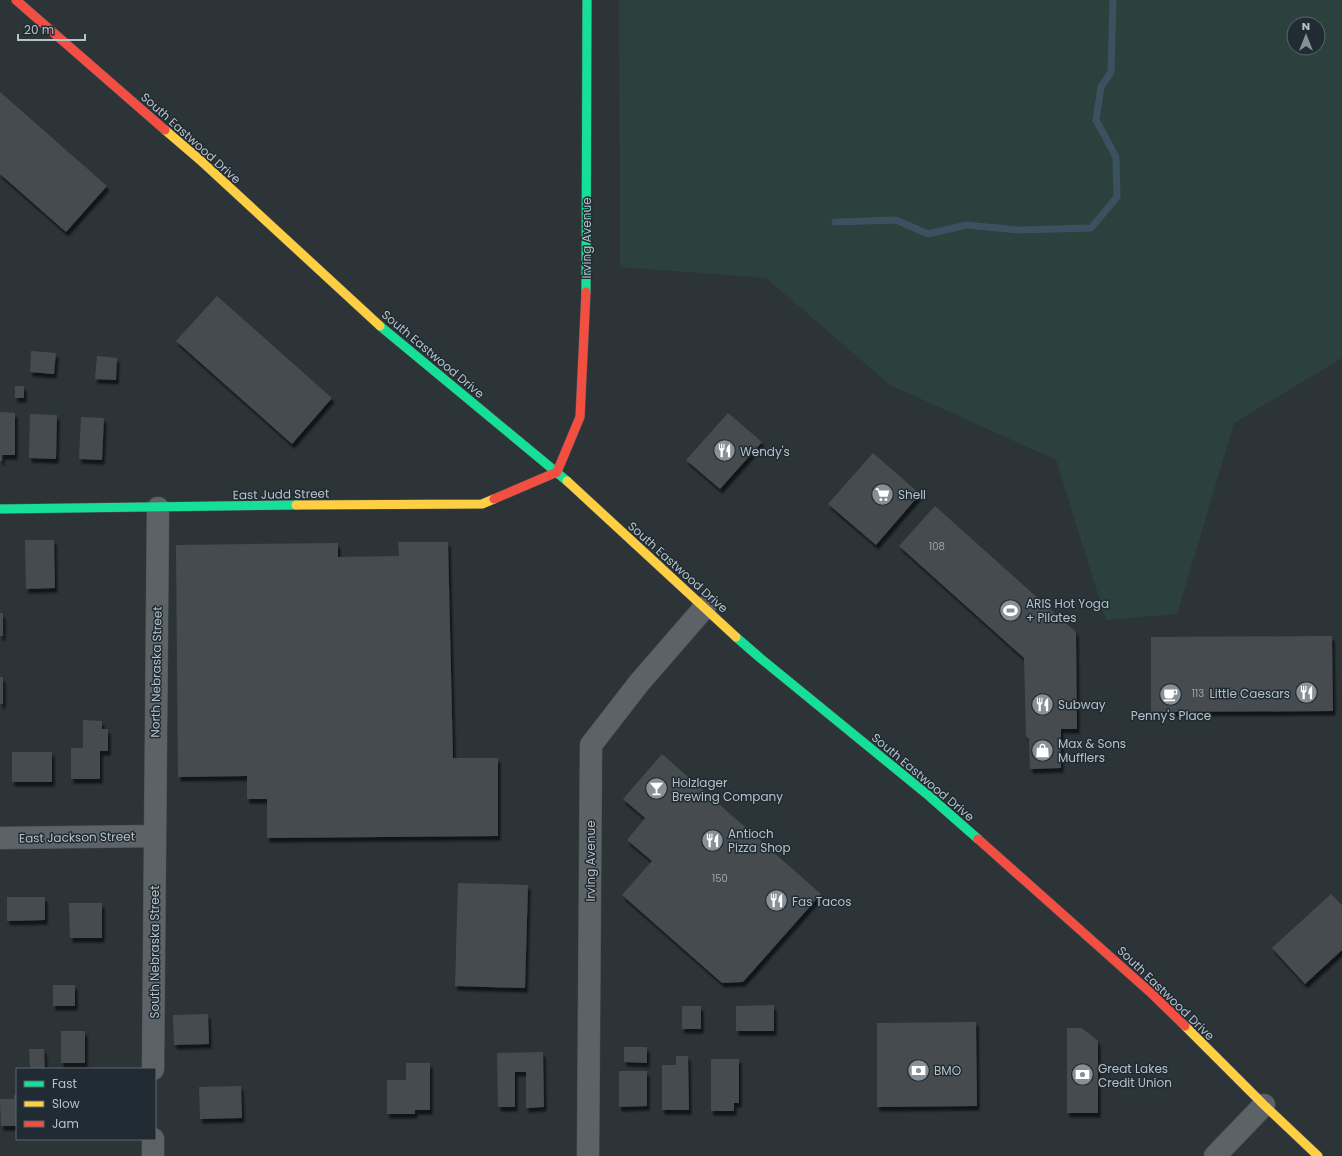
<svg xmlns="http://www.w3.org/2000/svg" width="1342" height="1156" viewBox="0 0 1342 1156" font-family="Poppins,sans-serif">
  <style>
    .green { fill: #2c403d; fill-rule: evenodd }
    .lines { fill: none; stroke-linecap: round; stroke-linejoin: round }
    .stream { stroke: #3b515f; stroke-width: 7 }
    .building { fill: #454c4f; filter: url(#shadow) }
    .street-casing { stroke: #4a5053; stroke-width: 23 }
    .fast-casing { stroke: #4a5053; stroke-width: 10 }
    .slow-casing { stroke: #4a5053; stroke-width: 10 }
    .jam-casing { stroke: #4a5053; stroke-width: 10 }
    .street { stroke: #5c6266; stroke-width: 22 }
    .fast { stroke: #16e098; stroke-width: 9 }
    .slow { stroke: #ffcf43; stroke-width: 9 }
    .jam { stroke: #f24e42; stroke-width: 9 }
    .labels { text-anchor: middle; dominant-baseline: central; stroke-width: 3; stroke-linejoin: round; paint-order: stroke }
    .number-label { font-size: 10px; fill: #9aa4aa }
    .street-label { font-size: 12px; fill: #b7c1c8; stroke: #202b33 }
    .poi-label { font-size: 12px; fill: #b7c1c8; stroke: #202b33; text-anchor: start }
  </style>
  <defs>
    <filter id="shadow"><feDropShadow dx="2.5" dy="4.5" stdDeviation="1" flood-color="#0009"/></filter>
  </defs>
  <rect width="100%" height="100%" fill="#2c3438"/>
  <path class="green" d="M 619,0 L 1342,0 L 1342,358 L 1234,423 L 1177,614 L 1106,620 L 1056,460 L 890,385 L 766,278 L 620,267 ZM 1294,24 L 1318,24 L 1318,48 L 1294,48 Z"/>
  <g class="lines">
    <path class="stream" d="M 835,222 L 896,220 L 928,234 L 966,225 L 1019,230 L 1091,228 L 1117,197 L 1116,157 L 1096,120 L 1101,87 L 1111,72 L 1113,0"/>
  </g>
  <path class="building" d="M 0,92 L 107,186 L 66,232 L 0,174 Z
    M 217,296 L 332,398 L 292,444 L 176,341 Z
    M 31,351 L 56,353 L 54,374 L 30,372 Z
    M 97,356 L 117,358 L 116,380 L 95,379 Z
    M 15,386 L 24,386 L 24,398 L 15,398 Z
    M 0,412 L 15,413 L 15,455 L 2,455 L 2,461 L 0,461 Z
    M 728,413 L 762,442 L 720,489 L 686,460 Z
    M 30,414 L 57,415 L 56,459 L 29,458 Z
    M 81,417 L 104,418 L 102,460 L 79,459 Z
    M 873,453 L 920,494 L 876,545 L 828,504 Z
    M 935,506 L 1076,632 L 1077,729 L 1061,729 L 1061,768 L 1030,769 L 1029,739 L 1026,736 L 1024,658 L 899,546 Z
    M 25,540 L 54,540 L 55,588 L 26,589 Z
    M 398,542 L 448,542 L 453,758 L 498,758 L 498,836 L 267,838 L 267,799 L 247,799 L 247,776 L 178,777 L 176,545 L 338,543 L 338,557 L 399,556 Z
    M 0,613 L 3,613 L 3,636 L 0,636 Z
    M 1332,636 L 1333,711 L 1151,712 L 1151,637 Z
    M 0,677 L 3,677 L 3,704 L 0,704 Z
    M 83,720 L 102,721 L 102,729 L 108,729 L 108,751 L 100,751 L 100,779 L 71,779 L 71,748 L 83,748 Z
    M 12,752 L 52,752 L 52,782 L 12,782 Z
    M 662,754 L 821,894 L 743,982 L 722,983 L 622,895 L 652,861 L 627,840 L 645,818 L 623,799 Z
    M 458,883 L 528,885 L 525,988 L 455,986 Z
    M 1331,894 L 1342,905 L 1342,950 L 1305,984 L 1272,948 Z
    M 7,897 L 45,897 L 45,920 L 7,921 Z
    M 69,903 L 102,903 L 102,938 L 70,938 Z
    M 53,985 L 75,985 L 75,1006 L 53,1006 Z
    M 774,1005 L 774,1031 L 736,1031 L 736,1006 Z
    M 682,1006 L 701,1006 L 701,1029 L 682,1029 Z
    M 208,1014 L 209,1044 L 174,1045 L 173,1015 Z
    M 976,1022 L 977,1106 L 877,1107 L 877,1023 Z
    M 1067,1028 L 1082,1028 L 1098,1041 L 1098,1113 L 1067,1113 Z
    M 61,1031 L 85,1031 L 85,1063 L 61,1063 Z
    M 624,1047 L 647,1047 L 647,1063 L 624,1062 Z
    M 29,1049 L 44,1049 L 45,1069 L 30,1069 Z
    M 543,1052 L 544,1107 L 526,1108 L 526,1072 L 515,1072 L 515,1107 L 498,1107 L 497,1053 Z
    M 676,1056 L 688,1056 L 689,1110 L 662,1110 L 662,1065 L 676,1065 Z
    M 711,1059 L 739,1059 L 739,1103 L 734,1103 L 734,1111 L 711,1111 Z
    M 406,1063 L 430,1063 L 430,1110 L 415,1110 L 415,1114 L 387,1114 L 387,1080 L 406,1080 Z
    M 619,1071 L 647,1071 L 647,1106 L 619,1107 Z
    M 241,1086 L 242,1118 L 200,1119 L 199,1087 Z
    M 14,1095 L 17,1095 L 17,1126 L 1,1126 L 0,1099 L 14,1099 Z"/>
  <g class="lines">
    <defs>
      <path id="street" d="M 0,838 L 154,836
        M 153,1069 L 158,508
        M 153,1156 L 153,1139
        M 588,1156 L 591,745 L 639,683 L 705,607
        M 1215,1156 L 1264,1105"/>
      <path id="fast" d="M 586,292 L 587,0
        M 380,326 L 567,481
        M 0,509 L 296,505
        M 736,637 L 759,657 L 929,796 L 978,839"/>
      <path id="slow" d="M 165,130 L 200,160 L 380,326
        M 567,481 L 736,637
        M 296,505 L 482,504 L 494,499
        M 1185,1026 L 1264,1105 L 1318,1156"/>
      <path id="jam" d="M 16,0 L 165,130
        M 494,499 L 557,472 L 580,417 L 586,292
        M 978,839 L 1151,993 L 1185,1026"/>
    </defs>
    <use href="#street" class="street-casing"/>
    <use href="#fast" class="fast-casing"/>
    <use href="#slow" class="slow-casing"/>
    <use href="#jam" class="jam-casing"/>
    <use href="#street" class="street"/>
    <use href="#fast" class="fast"/>
    <use href="#slow" class="slow"/>
    <use href="#jam" class="jam"/>
  </g>
  <defs>
    <symbol id="restaurant-disc" viewBox="-11 -11 22 22"><circle r="9.5" fill="#869096" stroke="#202b33"/><path d="M-5-6h1v4h1v-4h1v4h1v-4h1v5L-1.5 .5V6h-2V.5L-5-1ZM5-6V6H3V1.5H1.5Q1.5-4 5-6Z" fill="#fff"/></symbol>
    <symbol id="supermarket-disc" viewBox="-11 -11 22 22"><circle r="9.5" fill="#869096" stroke="#202b33"/><path d="M-6-5.5h2.5l.6 2H6L4.5 2H-2.5L-4.4-4H-6ZM-1.5 3.2a1.3 1.3 0 1 0 .1 0ZM3 3.2a1.3 1.3 0 1 0 .1 0Z" fill="#fff"/></symbol>
    <symbol id="stadium-disc" viewBox="-11 -11 22 22"><circle r="9.5" fill="#869096" stroke="#202b33"/><path d="M0-5a6.5 5 0 1 0 0 10a6.5 5 0 1 0 0-10ZM-3.5-1.8h7v3.6h-7Z" fill="#fff"/></symbol>
    <symbol id="cafe-disc" viewBox="-11 -11 22 22"><circle r="9.5" fill="#869096" stroke="#202b33"/><path d="M-5.5-4.5H6V0H3Q3 3.5 0 3.5H-2.5Q-5.5 3.5-5.5 0ZM3-3.2v2h1.7v-2ZM-6 4.5H4V6H-6Z" fill="#fff"/></symbol>
    <symbol id="shop-disc" viewBox="-11 -11 22 22"><circle r="9.5" fill="#869096" stroke="#202b33"/><path d="M-5-2.5h2.3a2.7 3.5 0 0 1 5.4 0H5L5.5 6h-11ZM-1.5-2.5h3a1.5 2.3 0 0 0-3 0Z" fill="#fff"/></symbol>
    <symbol id="bar-disc" viewBox="-11 -11 22 22"><circle r="9.5" fill="#869096" stroke="#202b33"/><path d="M-6-5H6L.8 .8V4.5H3.5V6h-7V4.5H-.8V.8Z" fill="#fff"/></symbol>
    <symbol id="bank-disc" viewBox="-11 -11 22 22"><circle r="9.5" fill="#869096" stroke="#202b33"/><path d="M-6-4H6V4H-6ZM0-2.3a2.3 2.3 0 1 0 0 4.6a2.3 2.3 0 1 0 0-4.6Z" fill="#fff"/></symbol>
  </defs>
  <g fill-rule="evenodd">
    <use href="#restaurant-disc" x="712" y="438" width="25" height="25"/>
    <use href="#supermarket-disc" x="870" y="482" width="25" height="25"/>
    <use href="#stadium-disc" x="998" y="598" width="25" height="25"/>
    <use href="#restaurant-disc" x="1294" y="680" width="25" height="25"/>
    <use href="#cafe-disc" x="1158" y="682" width="25" height="25"/>
    <use href="#restaurant-disc" x="1030" y="692" width="25" height="25"/>
    <use href="#shop-disc" x="1030" y="738" width="25" height="25"/>
    <use href="#bar-disc" x="644" y="776" width="25" height="25"/>
    <use href="#restaurant-disc" x="700" y="828" width="25" height="25"/>
    <use href="#restaurant-disc" x="764" y="888" width="25" height="25"/>
    <use href="#bank-disc" x="906" y="1058" width="25" height="25"/>
    <use href="#bank-disc" x="1070" y="1062" width="25" height="25"/>
  </g>
  <g class="labels">
    <g class="number-label">
      <text x="937" y="546">108</text>
      <text x="1198" y="693">113</text>
      <text x="720" y="878">150</text>
    </g>
    <g class="street-label">
      <text transform="translate(191 138) rotate(42)">South Eastwood Drive</text>
      <text transform="translate(586 238) rotate(-90)">Irving Avenue</text>
      <text transform="translate(433 354) rotate(40)">South Eastwood Drive</text>
      <text transform="translate(281 494) rotate(-1)">East Judd Street</text>
      <text transform="translate(678 567) rotate(42)">South Eastwood Drive</text>
      <text transform="translate(156 672) rotate(-89)">North Nebraska Street</text>
      <text transform="translate(923 777) rotate(40)">South Eastwood Drive</text>
      <text transform="translate(77 837) rotate(-1)">East Jackson Street</text>
      <text transform="translate(590 861) rotate(-90)">Irving Avenue</text>
      <text transform="translate(154 952) rotate(-90)">South Nebraska Street</text>
      <text transform="translate(1166 993) rotate(44)">South Eastwood Drive</text>
    </g>
    <g class="poi-label">
      <text x="740" y="451">Wendy's</text>
      <text x="898" y="494">Shell</text>
      <text x="1026" y="603">ARIS Hot Yoga<tspan x="1026" dy="14">+ Pilates</tspan></text>
      <text x="1290" y="693" text-anchor="end">Little Caesars</text>
      <text x="1058" y="704">Subway</text>
      <text x="1171" y="715" text-anchor="middle">Penny's Place</text>
      <text x="1058" y="743">Max &amp; Sons<tspan x="1058" dy="14">Mufflers</tspan></text>
      <text x="672" y="782">Holzlager<tspan x="672" dy="14">Brewing Company</tspan></text>
      <text x="728" y="833">Antioch<tspan x="728" dy="14">Pizza Shop</tspan></text>
      <text x="792" y="901">Fas Tacos</text>
      <text x="1098" y="1068">Great Lakes<tspan x="1098" dy="14">Credit Union</tspan></text>
      <text x="934" y="1070">BMO</text>
    </g>
  </g>
  <rect x="16" y="1068" width="140" height="72" fill="#202b33" stroke="#5c676f"/>
  <rect x="24" y="1081" width="20" height="6" fill="#16e098" stroke="#5c676f"/>
  <text x="52" y="1088" font-size="12" fill="#b7c1c8">Fast</text>
  <rect x="24" y="1101" width="20" height="6" fill="#ffcf43" stroke="#5c676f"/>
  <text x="52" y="1108" font-size="12" fill="#b7c1c8">Slow</text>
  <rect x="24" y="1121" width="20" height="6" fill="#f24e42" stroke="#5c676f"/>
  <text x="52" y="1128" font-size="12" fill="#b7c1c8">Jam</text>
  <g transform="translate(1306 36)"><circle r="19" fill="#202b33" stroke="#5c676f"/>
  <path d="M0-3L7 15L0 10L-7 15Z" fill="#869096"/>
  <text y="-6" font-size="11" font-weight="bold" text-anchor="middle" fill="#b7c1c8">N</text>
  </g>
  <path d="M18 34v6h67v-6" fill="none" stroke="#b7c1c8" stroke-width="2"/>
  <text x="24" y="34" font-size="12" fill="#b7c1c8" stroke="#202b33" stroke-width="3" paint-order="stroke">20 m</text>
</svg>
